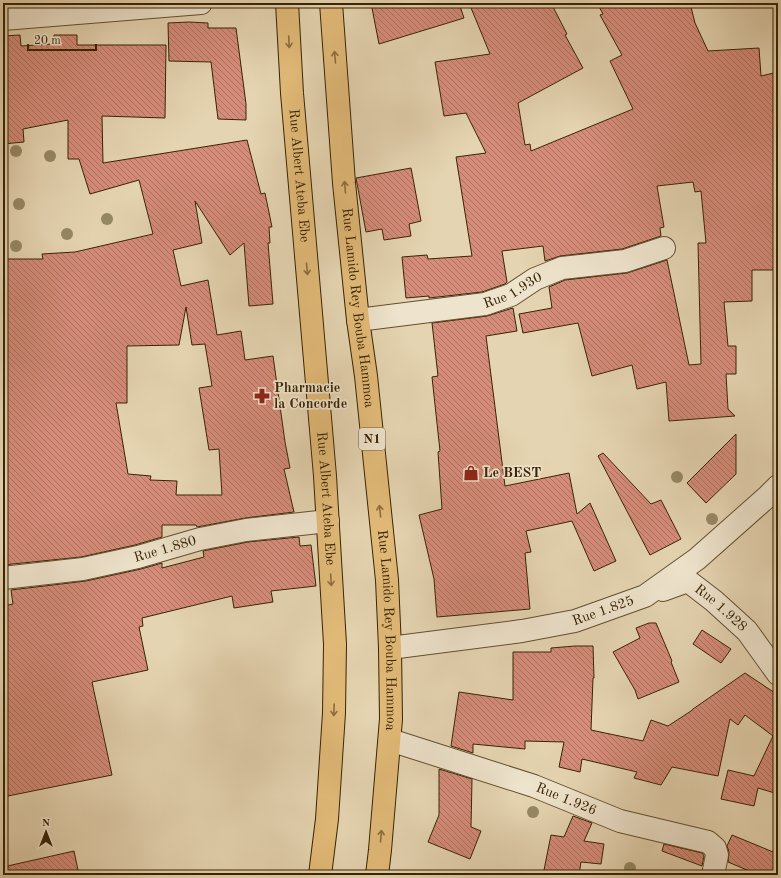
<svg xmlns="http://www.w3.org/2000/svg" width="781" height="878" viewBox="0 0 781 878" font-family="'Old Standard TT',serif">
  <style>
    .building { fill: url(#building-back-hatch); stroke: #382303; fill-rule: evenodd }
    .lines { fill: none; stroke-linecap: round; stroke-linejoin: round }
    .minor-casing { stroke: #634f2e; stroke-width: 24 }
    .tertiary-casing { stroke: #634f2e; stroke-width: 24 }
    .trunk-casing { stroke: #382303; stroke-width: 24 }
    .minor { stroke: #eee3cc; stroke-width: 22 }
    .tertiary { stroke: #eee3cc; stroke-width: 22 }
    .trunk { stroke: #e2ba78; stroke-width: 22 }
    .tree { fill: #968865 }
    .oneway { stroke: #8d6e3e }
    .labels { text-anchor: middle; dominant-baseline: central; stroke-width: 3.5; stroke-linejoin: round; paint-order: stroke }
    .shield { fill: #eee3cc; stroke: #6f5d3f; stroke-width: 1 }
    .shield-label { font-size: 13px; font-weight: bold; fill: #382303 }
    .street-label { font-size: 14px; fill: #382303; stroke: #eee3cc }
    .poi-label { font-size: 14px; font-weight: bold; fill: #382303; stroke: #eee3cc; text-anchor: start }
  </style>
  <defs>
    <pattern id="building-back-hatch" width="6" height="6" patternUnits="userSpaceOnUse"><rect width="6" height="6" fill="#d68c7a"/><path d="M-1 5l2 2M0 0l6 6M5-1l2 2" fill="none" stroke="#af7262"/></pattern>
  </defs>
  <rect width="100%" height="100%" fill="#e5d4b1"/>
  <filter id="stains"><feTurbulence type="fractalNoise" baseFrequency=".005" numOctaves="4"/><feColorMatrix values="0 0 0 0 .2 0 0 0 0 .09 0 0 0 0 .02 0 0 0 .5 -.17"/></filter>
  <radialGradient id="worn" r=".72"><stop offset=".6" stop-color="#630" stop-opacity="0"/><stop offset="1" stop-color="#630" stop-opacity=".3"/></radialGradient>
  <path class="building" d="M 371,3 L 459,3 L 464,18 L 379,44 Z
    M 469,3 L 551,3 L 567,34 L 565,35 L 583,68 L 518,103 L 525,145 L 530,144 L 531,151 L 633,109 L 610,61 L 622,55 L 600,15 L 603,14 L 597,3 L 690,3 L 695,23 L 708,51 L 759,48 L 761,76 L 778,72 L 778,108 L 773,109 L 778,146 L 778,270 L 752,270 L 752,301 L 724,302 L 728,346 L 736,346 L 736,374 L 726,374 L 728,409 L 735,416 L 669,421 L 666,382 L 637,389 L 632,365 L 592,376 L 578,323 L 523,333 L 519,314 L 552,308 L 549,287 L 565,280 L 627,273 L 667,260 L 689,365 L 701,364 L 698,243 L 706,243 L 701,191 L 695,192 L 693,182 L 657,186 L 664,227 L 660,228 L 661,236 L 622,249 L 560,256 L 545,261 L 543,246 L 502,251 L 507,282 L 505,284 L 482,292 L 429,298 L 429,296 L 406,298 L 402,257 L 427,255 L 428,259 L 472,256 L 456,157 L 486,153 L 466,113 L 444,116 L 435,62 L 490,54 Z
    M 189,22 L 208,23 L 208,28 L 236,28 L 246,104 L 246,120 L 218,119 L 211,62 L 169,61 L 168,23 Z
    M 20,35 L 21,46 L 54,44 L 54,35 L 77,35 L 77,45 L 166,45 L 165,118 L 102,116 L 103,163 L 247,140 L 261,194 L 265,193 L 272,227 L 269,227 L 270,243 L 268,243 L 273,304 L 249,306 L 244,243 L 230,255 L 195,201 L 202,243 L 173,250 L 181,286 L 208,280 L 217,335 L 241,331 L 245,360 L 273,356 L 285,442 L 290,468 L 284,469 L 294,512 L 245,518 L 197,527 L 196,525 L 162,525 L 162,537 L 135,545 L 81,557 L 3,565 L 3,259 L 43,259 L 42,254 L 75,252 L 153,234 L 139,180 L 90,194 L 79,159 L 68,159 L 68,120 L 23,129 L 24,142 L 3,144 L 3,36 ZM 186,307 L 192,345 L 205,344 L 212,386 L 199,388 L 209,450 L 219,449 L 222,495 L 176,495 L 177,481 L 150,480 L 151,476 L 128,474 L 116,403 L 127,403 L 127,346 L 179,345 Z
    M 411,168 L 421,221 L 409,224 L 411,236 L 384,240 L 382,229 L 366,232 L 356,178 Z
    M 513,308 L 517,331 L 486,336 L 505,486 L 569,473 L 577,514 L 590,503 L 616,561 L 594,571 L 572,521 L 526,531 L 531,552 L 525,553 L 530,609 L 437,617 L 434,579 L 419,515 L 442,509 L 438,452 L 440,451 L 432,377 L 438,376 L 432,323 L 487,316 Z
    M 736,434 L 736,474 L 706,503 L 687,483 Z
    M 603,453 L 651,504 L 661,500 L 681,539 L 650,555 L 598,456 Z
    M 299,537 L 300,546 L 311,545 L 316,586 L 271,591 L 273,602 L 234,608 L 232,596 L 142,618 L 143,626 L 139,627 L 148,670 L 92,682 L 112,775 L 3,797 L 3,606 L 13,604 L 11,590 L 86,581 L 141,569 L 162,563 L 162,568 L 204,557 L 203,551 L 248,542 Z
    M 649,623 L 656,623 L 672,661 L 671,662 L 679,682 L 638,699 L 635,690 L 613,652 L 640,638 L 636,628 Z
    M 702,630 L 731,649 L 721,663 L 693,644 Z
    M 575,646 L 593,646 L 594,678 L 593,678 L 591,730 L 643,741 L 651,720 L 668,726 L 691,711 L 693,709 L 745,673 L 778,695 L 778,794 L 758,788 L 754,806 L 721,799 L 728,770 L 754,776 L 773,736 L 745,715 L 738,725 L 730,719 L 718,776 L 672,767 L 661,785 L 634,778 L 637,772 L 582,759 L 580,772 L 559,767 L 564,742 L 525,741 L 525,749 L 473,744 L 473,753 L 451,746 L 459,692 L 513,700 L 513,652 L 551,652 L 551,648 Z
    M 439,769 L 472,779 L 471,827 L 481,831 L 470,859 L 428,842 L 439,815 Z
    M 573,816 L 592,823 L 584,841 L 604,844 L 601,864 L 581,862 L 579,875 L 543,875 L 551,835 L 564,837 Z
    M 732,835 L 778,854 L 778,875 L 759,875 L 728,862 L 729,852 L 727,846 Z
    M 664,844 L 702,853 L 704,856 L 702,866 L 662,851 Z
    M 74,851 L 79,875 L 3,875 L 3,867 Z"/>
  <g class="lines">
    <defs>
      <g id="minor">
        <path id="s1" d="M 358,320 L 485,304 L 511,295 L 535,279 L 562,268 L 625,261 L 664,248"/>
        <path id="s2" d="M 3,578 L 83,569 L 138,557 L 200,539 L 246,530 L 328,521"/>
        <path id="s3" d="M 663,590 L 688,581 L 714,601 L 747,631 L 778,674"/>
        <path id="s4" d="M 390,648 L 522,631 L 575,621 L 645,596 L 697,559 L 767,497 L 778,486"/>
        <path id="s5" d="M 390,740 L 534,786 L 620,821 L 708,842 L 715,848 L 717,855 L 713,875"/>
      </g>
      <path id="tertiary" d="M 3,19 L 201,3"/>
      <g id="trunk">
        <path id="s6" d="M 287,3 L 292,93 L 325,476 L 335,644 L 334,713 L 327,819 L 320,875"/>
        <path id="s7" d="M 331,3 L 344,183 L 358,320 L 366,376 L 387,580 L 390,648 L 391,719 L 380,850 L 377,875"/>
      </g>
    </defs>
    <use href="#minor" class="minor-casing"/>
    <use href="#tertiary" class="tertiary-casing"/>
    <use href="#trunk" class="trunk-casing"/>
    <use href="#minor" class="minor"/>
    <use href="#tertiary" class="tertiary"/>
    <use href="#trunk" class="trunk"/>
  </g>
  <g class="tree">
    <circle cx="16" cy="151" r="6"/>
    <circle cx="50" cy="156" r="6"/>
    <circle cx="19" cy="204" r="6"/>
    <circle cx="107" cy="219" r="6"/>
    <circle cx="67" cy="234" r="6"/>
    <circle cx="16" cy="246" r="6"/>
    <circle cx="677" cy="477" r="6"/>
    <circle cx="712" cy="519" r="6"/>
    <circle cx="533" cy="812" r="6"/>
    <circle cx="630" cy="868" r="6"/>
  </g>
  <defs><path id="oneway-shaft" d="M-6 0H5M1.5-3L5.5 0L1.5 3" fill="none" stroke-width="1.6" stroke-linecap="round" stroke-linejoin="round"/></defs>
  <g class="oneway">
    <use href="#oneway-shaft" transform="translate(289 42) rotate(87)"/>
    <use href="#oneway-shaft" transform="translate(335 57) rotate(-95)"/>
    <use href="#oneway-shaft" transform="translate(345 187) rotate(-95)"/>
    <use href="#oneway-shaft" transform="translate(307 269) rotate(85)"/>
    <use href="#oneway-shaft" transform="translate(380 511) rotate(-96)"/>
    <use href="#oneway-shaft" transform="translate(331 580) rotate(87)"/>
    <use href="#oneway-shaft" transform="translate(334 710) rotate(92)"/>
    <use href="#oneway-shaft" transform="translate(381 836) rotate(-85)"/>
  </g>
  <defs>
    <symbol id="pharmacy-bare" viewBox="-9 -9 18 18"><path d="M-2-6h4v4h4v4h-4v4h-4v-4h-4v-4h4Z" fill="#8f2418" stroke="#eee3cc" stroke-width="2.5" paint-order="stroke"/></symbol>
    <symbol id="shop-bare" viewBox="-9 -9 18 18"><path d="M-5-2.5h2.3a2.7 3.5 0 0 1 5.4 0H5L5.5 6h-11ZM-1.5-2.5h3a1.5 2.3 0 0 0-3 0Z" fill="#8f2418" stroke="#eee3cc" stroke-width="2.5" paint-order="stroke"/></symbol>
  </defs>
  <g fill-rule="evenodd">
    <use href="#pharmacy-bare" x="251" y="385" width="22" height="22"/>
    <use href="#shop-bare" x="460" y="462" width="22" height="22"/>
  </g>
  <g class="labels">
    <rect class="shield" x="359" y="428" width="26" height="22" rx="3"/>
    <g class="shield-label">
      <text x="372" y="439">N1</text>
    </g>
    <g class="street-label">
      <text stroke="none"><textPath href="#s6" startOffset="173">Rue Albert Ateba Ebe</textPath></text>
      <text stroke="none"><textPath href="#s1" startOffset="159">Rue 1.930</textPath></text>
      <text stroke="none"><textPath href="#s7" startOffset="306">Rue Lamido Rey Bouba Hammoa</textPath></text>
      <text stroke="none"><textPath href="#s6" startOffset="497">Rue Albert Ateba Ebe</textPath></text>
      <text stroke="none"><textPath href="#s2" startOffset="165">Rue 1.880</textPath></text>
      <text stroke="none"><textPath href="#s3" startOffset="69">Rue 1.928</textPath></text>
      <text stroke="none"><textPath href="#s4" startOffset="217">Rue 1.825</textPath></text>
      <text stroke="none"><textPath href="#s7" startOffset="630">Rue Lamido Rey Bouba Hammoa</textPath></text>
      <text stroke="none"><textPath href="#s5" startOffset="186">Rue 1.926</textPath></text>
    </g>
    <g class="poi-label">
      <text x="274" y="388">Pharmacie<tspan x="274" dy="16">la Concorde</tspan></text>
      <text x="483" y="473">Le BEST</text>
    </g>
  </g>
  <rect width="781" height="878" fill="none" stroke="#e5d4b1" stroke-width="16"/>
  <rect x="4" y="4" width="773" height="870" fill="none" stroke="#382303" stroke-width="2"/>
  <rect x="8" y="8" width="765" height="862" fill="none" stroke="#382303"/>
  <g transform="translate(46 832)" stroke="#eee3cc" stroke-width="3" paint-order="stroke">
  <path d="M0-3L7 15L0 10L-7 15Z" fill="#382303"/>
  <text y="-6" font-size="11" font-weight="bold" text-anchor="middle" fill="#382303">N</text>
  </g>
  <path d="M28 44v6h68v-6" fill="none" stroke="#382303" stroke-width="2"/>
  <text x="34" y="44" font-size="12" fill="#382303" stroke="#eee3cc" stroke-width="3" paint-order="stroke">20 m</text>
  <rect width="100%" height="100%" filter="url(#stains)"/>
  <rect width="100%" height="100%" fill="url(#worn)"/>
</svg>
